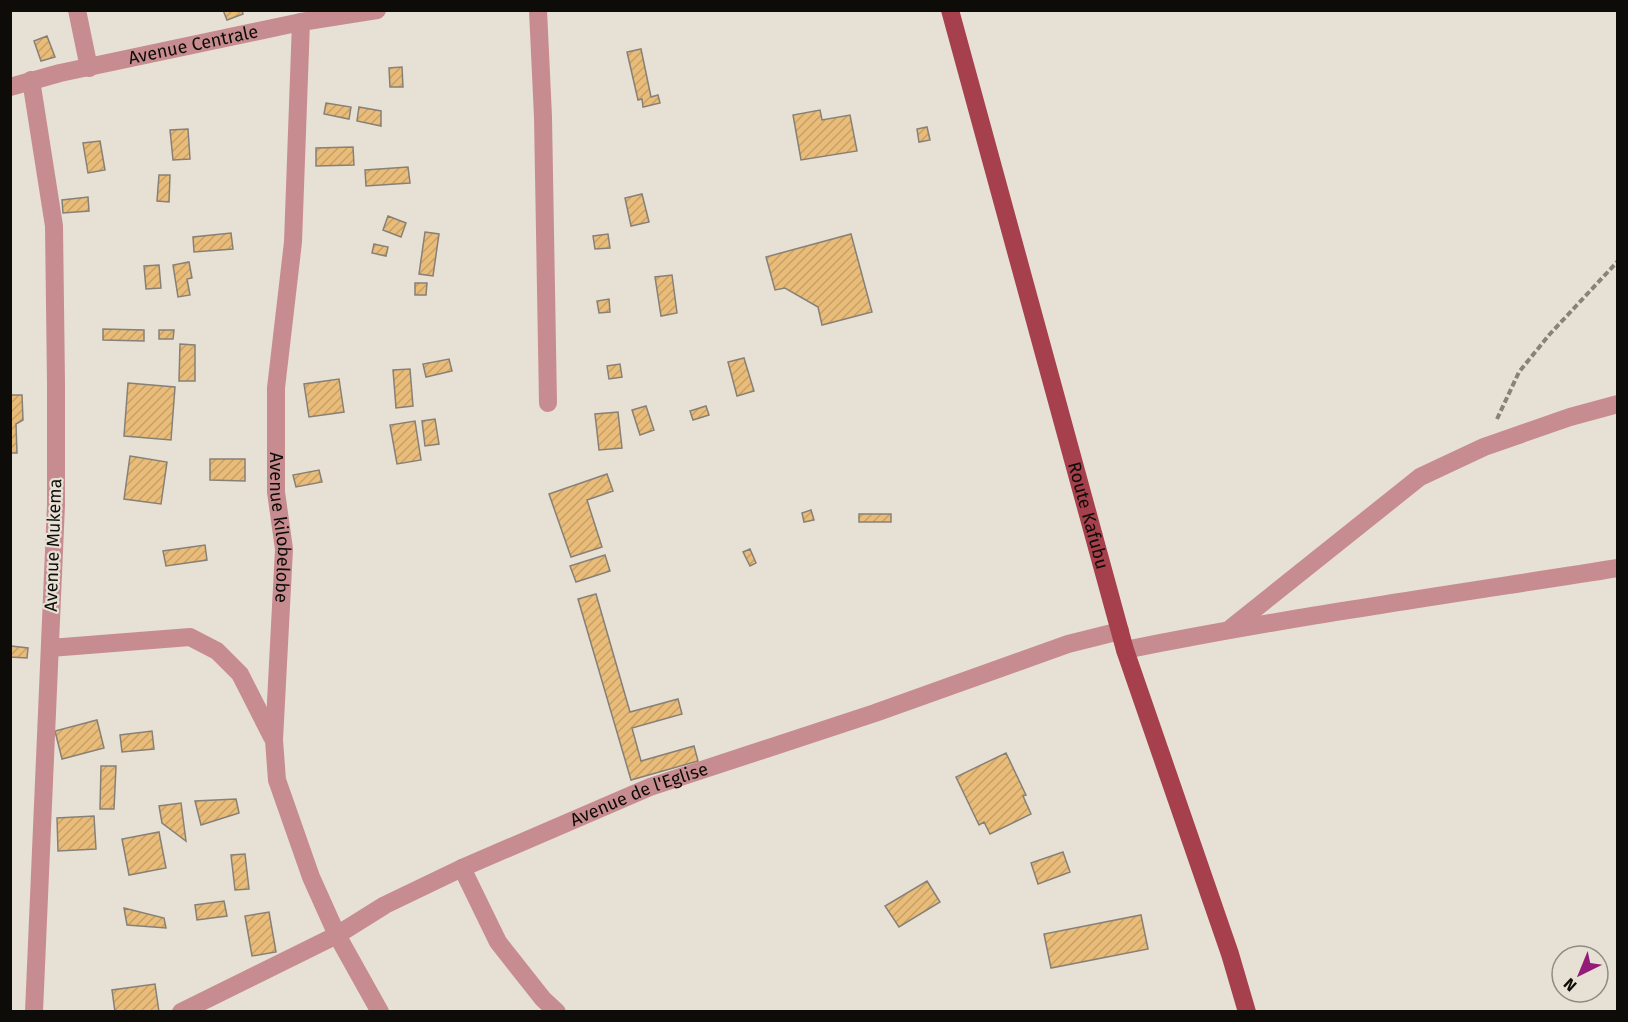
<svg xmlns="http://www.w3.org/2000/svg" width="1628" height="1022" viewBox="0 0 1628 1022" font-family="'Fira Sans',sans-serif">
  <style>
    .building { fill: url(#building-hatch); stroke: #878077; stroke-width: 1.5 }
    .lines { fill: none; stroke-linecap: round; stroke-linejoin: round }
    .path { stroke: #87827a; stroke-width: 4; stroke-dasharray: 6 3; stroke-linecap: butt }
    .minor { stroke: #c78c90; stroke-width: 18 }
    .major { stroke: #a6404d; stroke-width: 18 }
    .labels { text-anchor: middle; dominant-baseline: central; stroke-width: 4.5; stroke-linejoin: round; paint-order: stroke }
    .street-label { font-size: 18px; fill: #0e0c08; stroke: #e7e0d5 }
  </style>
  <defs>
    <pattern id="building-hatch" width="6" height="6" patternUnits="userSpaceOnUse" patternTransform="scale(1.5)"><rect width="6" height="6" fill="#e9bc79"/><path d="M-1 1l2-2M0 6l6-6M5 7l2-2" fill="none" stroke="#c7a067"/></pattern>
  </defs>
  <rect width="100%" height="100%" fill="#e7e0d5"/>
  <path class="building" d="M 223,10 L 242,10 L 243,14 L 227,20 Z
    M 47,36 L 55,57 L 41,61 L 34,41 Z
    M 641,49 L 651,97 L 658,95 L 660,103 L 643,107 L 642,99 L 638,100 L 627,52 Z
    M 402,67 L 403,87 L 390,87 L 389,68 Z
    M 326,103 L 351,107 L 349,119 L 324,114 Z
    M 359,107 L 381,111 L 381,126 L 357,121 Z
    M 820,110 L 822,120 L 850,115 L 857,151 L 801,160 L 793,115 Z
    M 927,127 L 930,140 L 919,142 L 917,129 Z
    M 188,129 L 190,159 L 173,160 L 170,130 Z
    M 100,141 L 105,170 L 88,173 L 83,143 Z
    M 353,147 L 354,165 L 316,166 L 316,148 Z
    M 408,167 L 410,183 L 366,186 L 365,170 Z
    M 159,175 L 170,175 L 169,202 L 157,201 Z
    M 642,194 L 649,222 L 631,226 L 625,198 Z
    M 88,197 L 89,211 L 63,213 L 62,200 Z
    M 388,216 L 406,223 L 401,237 L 383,230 Z
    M 425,232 L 439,234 L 433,276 L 419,274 Z
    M 231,233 L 233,249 L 194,252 L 193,237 Z
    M 608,234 L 610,248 L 595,249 L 593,236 Z
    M 851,234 L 872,312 L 822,325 L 818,307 L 785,288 L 775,290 L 766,257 Z
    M 374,244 L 388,247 L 386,256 L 372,253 Z
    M 189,262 L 192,278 L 187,279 L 190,295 L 178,297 L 173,265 Z
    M 159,265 L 161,288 L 146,289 L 144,266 Z
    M 672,275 L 677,313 L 661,316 L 655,277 Z
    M 415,283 L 427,283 L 426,295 L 415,295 Z
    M 609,299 L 610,312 L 599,313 L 597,301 Z
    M 103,329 L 144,330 L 144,341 L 103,340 Z
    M 159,330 L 174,330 L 173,339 L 159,339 Z
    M 180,344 L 195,345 L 195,381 L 179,381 Z
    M 744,358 L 754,391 L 737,396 L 728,362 Z
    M 449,359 L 452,371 L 426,377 L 423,364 Z
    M 620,364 L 622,377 L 609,379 L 607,366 Z
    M 410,369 L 413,406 L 396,408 L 393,370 Z
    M 339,379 L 344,412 L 309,417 L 304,384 Z
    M 128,383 L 175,387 L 171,440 L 124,436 Z
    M 10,395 L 22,395 L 23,420 L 16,424 L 17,453 L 10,453 Z
    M 646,406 L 654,430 L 640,435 L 632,410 Z
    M 706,406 L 709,415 L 693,420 L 690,411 Z
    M 618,412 L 622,448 L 599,450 L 595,414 Z
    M 435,419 L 439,444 L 425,446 L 422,421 Z
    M 415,421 L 421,460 L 397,464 L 390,425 Z
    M 130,456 L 167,462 L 161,504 L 124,499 Z
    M 210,459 L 245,459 L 245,481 L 210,480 Z
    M 319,470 L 322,482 L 296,487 L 293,475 Z
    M 607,474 L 613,491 L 587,500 L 602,547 L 571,557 L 549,494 Z
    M 811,510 L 814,520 L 804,522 L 802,513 Z
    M 859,514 L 891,514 L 891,522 L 859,522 Z
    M 205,545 L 207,560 L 166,566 L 163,551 Z
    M 750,549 L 756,563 L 750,566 L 743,552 Z
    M 605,555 L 610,571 L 576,582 L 570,566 Z
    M 596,594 L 630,712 L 678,699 L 682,714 L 632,728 L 641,761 L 694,746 L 698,761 L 631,780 L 578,599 Z
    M 11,646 L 28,648 L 27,658 L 10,657 Z
    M 97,720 L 104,748 L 62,759 L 55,731 Z
    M 152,731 L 154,749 L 122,752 L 120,735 Z
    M 1006,753 L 1026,795 L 1023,796 L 1031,814 L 990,834 L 984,822 L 979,825 L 956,777 Z
    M 101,766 L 116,766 L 114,809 L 100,809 Z
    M 236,799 L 239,813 L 201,825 L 195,801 Z
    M 181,803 L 186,841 L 162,823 L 159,806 Z
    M 94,816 L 96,849 L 58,851 L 57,818 Z
    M 159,832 L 166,868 L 129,875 L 122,839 Z
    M 1063,852 L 1070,872 L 1038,884 L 1031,863 Z
    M 245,854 L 249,889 L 235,890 L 231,855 Z
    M 927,881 L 940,902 L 899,927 L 885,906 Z
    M 224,901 L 227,916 L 197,920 L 195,905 Z
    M 124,908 L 164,918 L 166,928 L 127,925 Z
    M 269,912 L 276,952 L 252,956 L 245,916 Z
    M 1141,915 L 1148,949 L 1051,968 L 1044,934 Z
    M 155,984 L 159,1012 L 115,1012 L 112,990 Z"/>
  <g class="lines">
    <path class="path" d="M 1497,419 L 1519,372 L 1549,335 L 1618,261"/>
    <g class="minor">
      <path d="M 77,10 L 89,68"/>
      <path d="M 538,10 L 543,117 L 548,403"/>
      <path id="s1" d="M 301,22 L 293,242 L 276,388 L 276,492 L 284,549 L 274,740 L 277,780 L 311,877 L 337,935 L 380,1012"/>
      <path d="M 31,80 L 54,226 L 56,383 L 56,505 L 34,1012"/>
      <path id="s2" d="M 10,87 L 60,73 L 301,22 L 377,10"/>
      <path d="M 1231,628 L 1420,477 L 1484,447 L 1570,417 L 1618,404"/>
      <path d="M 50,648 L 190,637 L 217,651 L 240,674 L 272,737"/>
      <path d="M 1125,650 C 1288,617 1453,594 1618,568"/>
      <path d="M 462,868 L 498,942 L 543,999 L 557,1012"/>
      <path id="s3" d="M 181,1012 L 337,935 L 385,905 L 462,868 L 650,787 L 875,713 L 1068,644 L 1120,631"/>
    </g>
    <path class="major" id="s4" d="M 950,10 L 1125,650 L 1230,954 L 1247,1012"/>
  </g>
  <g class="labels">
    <g class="street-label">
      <text stroke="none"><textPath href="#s2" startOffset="188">Avenue Centrale</textPath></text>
      <text stroke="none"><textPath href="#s4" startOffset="524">Route Kafubu</textPath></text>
      <text stroke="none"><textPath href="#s1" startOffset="507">Avenue kilobelobe</textPath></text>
      <text transform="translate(53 545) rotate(-88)">Avenue Mukema</text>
      <text stroke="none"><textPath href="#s3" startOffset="508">Avenue de l'Eglise</textPath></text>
    </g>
  </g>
  <rect width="1628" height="1022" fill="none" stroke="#0e0c08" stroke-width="24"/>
  <g transform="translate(1580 974) rotate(223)"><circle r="28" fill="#e7e0d5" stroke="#908b83" stroke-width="1.5"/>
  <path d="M0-4.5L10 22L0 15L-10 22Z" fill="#941b77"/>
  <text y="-9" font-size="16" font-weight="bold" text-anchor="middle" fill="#0e0c08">N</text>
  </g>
</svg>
